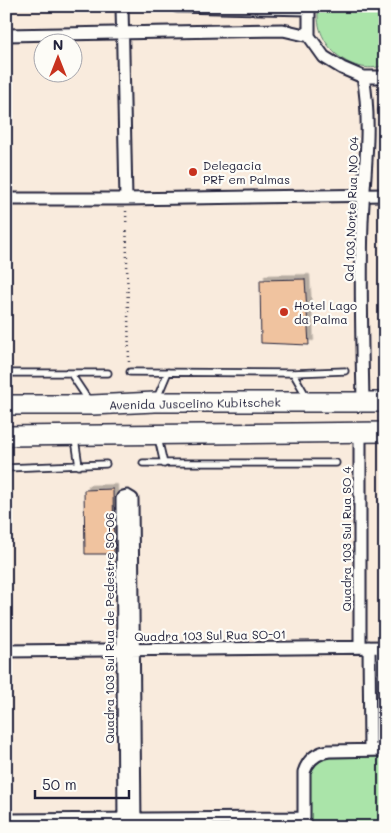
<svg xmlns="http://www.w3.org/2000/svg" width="391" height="833" viewBox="0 0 391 833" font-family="Mali,sans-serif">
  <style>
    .green { fill: #aae4a9; stroke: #668372 }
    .building { fill: #f0c39f; stroke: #22223b; filter: url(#shadow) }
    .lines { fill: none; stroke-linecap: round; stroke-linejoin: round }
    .lane-casing { stroke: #22223b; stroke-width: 9 }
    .street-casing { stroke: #22223b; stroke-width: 15 }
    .primary-casing { stroke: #22223b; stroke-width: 22 }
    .path { stroke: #22223b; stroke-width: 2.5; stroke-dasharray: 1 4; stroke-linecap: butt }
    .lane { stroke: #fdfcf7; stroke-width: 5.5 }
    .street { stroke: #fdfcf7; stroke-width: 11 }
    .primary { stroke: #fdfcf7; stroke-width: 19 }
    .poi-dot { fill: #c8321e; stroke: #fdfcf7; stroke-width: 2 }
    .labels { text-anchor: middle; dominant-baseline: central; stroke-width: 4.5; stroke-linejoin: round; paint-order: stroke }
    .poi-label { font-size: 12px; fill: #22223b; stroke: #fdfcf7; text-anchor: start }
    .street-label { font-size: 12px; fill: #22223b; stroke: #fdfcf7 }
  </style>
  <defs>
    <filter id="shadow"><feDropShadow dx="4.5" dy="-4.5" stdDeviation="0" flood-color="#0004"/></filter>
  </defs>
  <rect width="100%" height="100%" fill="#f9ebdd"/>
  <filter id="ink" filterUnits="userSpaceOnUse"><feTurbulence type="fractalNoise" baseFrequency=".02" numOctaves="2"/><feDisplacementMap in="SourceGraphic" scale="10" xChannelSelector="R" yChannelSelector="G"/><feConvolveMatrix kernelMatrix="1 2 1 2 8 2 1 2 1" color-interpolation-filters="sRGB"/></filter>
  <g filter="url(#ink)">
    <path class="green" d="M 319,6 L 385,6 L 385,65 C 350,78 311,42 319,6 Z
      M 385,757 L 385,827 L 309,827 L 309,775 L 315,764 L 327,758 Z"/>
    <path class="building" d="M 305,279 L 309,345 L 261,343 L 260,280 Z
      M 113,489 L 114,554 L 85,554 L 84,490 Z"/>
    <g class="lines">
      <defs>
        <path id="lane" d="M 130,372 L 293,373 L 345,371
          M 6,373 L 108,373
          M 293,373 L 308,399
          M 71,374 L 89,401
          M 157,398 L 168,372
          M 158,438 L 164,464
          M 75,439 L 79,466
          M 143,463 L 336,463
          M 6,468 L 106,464"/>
        <path id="street" d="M 122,6 L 126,199
          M 177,6 L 308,9
          M 309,6 L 309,36 L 324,57 L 342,68 L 363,77 L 385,77
          M 6,35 L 283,30 L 309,36
          M 385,110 L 385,111
          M 6,199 L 126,199 L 385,195
          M 363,402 C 362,342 360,282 362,222 C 364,174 372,124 363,77
          M 360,432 L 360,647
          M 369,647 L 370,750
          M 382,647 L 384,750
          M 6,651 L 385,647
          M 6,820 L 303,818
          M 124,827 L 122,499 L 123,497 L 127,496 L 132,499 L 135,827
          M 304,827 L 304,772 C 308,760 316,753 329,751 L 385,750"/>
        <path id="primary" d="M 6,405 L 92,405 L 155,402 L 385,402
          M 6,436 L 385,432"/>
      </defs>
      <use href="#lane" class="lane-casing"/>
      <use href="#street" class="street-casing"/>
      <use href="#primary" class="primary-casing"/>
      <path class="path" d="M 126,211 L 129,363"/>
      <use href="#lane" class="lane"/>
      <use href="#street" class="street"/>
      <use href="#primary" class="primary"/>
    </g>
  </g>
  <g class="poi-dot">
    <circle cx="193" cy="172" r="5"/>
    <circle cx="284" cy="312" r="5"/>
  </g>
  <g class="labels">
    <g class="poi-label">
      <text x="203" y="165">Delegacia<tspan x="203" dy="14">PRF em Palmas</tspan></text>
      <text x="294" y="305">Hotel Lago<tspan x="294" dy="14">da Palma</tspan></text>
    </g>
    <g class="street-label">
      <text transform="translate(351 209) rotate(-88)">Qd 103 Norte Rua NO 04</text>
      <text transform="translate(195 403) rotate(-1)">Avenida Juscelino Kubitschek</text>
      <text transform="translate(346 539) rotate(-90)">Quadra 103 Sul Rua SO 4</text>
      <text transform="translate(109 628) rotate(-90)">Quadra 103 Sul Rua de Pedestre SO-06</text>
      <text transform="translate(210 635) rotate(-1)">Quadra 103 Sul Rua SO-01</text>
    </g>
  </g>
  <rect width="391" height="833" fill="none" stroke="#fdfcf7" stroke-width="25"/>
  <rect x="12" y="12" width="366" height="808" fill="none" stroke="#22223b" stroke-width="2" filter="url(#ink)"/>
  <g transform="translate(58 58)"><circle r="24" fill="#fdfcf7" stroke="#a5a5ac"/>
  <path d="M0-4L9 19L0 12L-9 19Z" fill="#c8321e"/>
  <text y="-8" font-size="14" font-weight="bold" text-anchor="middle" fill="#22223b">N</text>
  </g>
  <path d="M35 790v8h94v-8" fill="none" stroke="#22223b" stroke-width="2.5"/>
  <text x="42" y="790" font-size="15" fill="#22223b" stroke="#fdfcf7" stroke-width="4" paint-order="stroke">50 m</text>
</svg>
